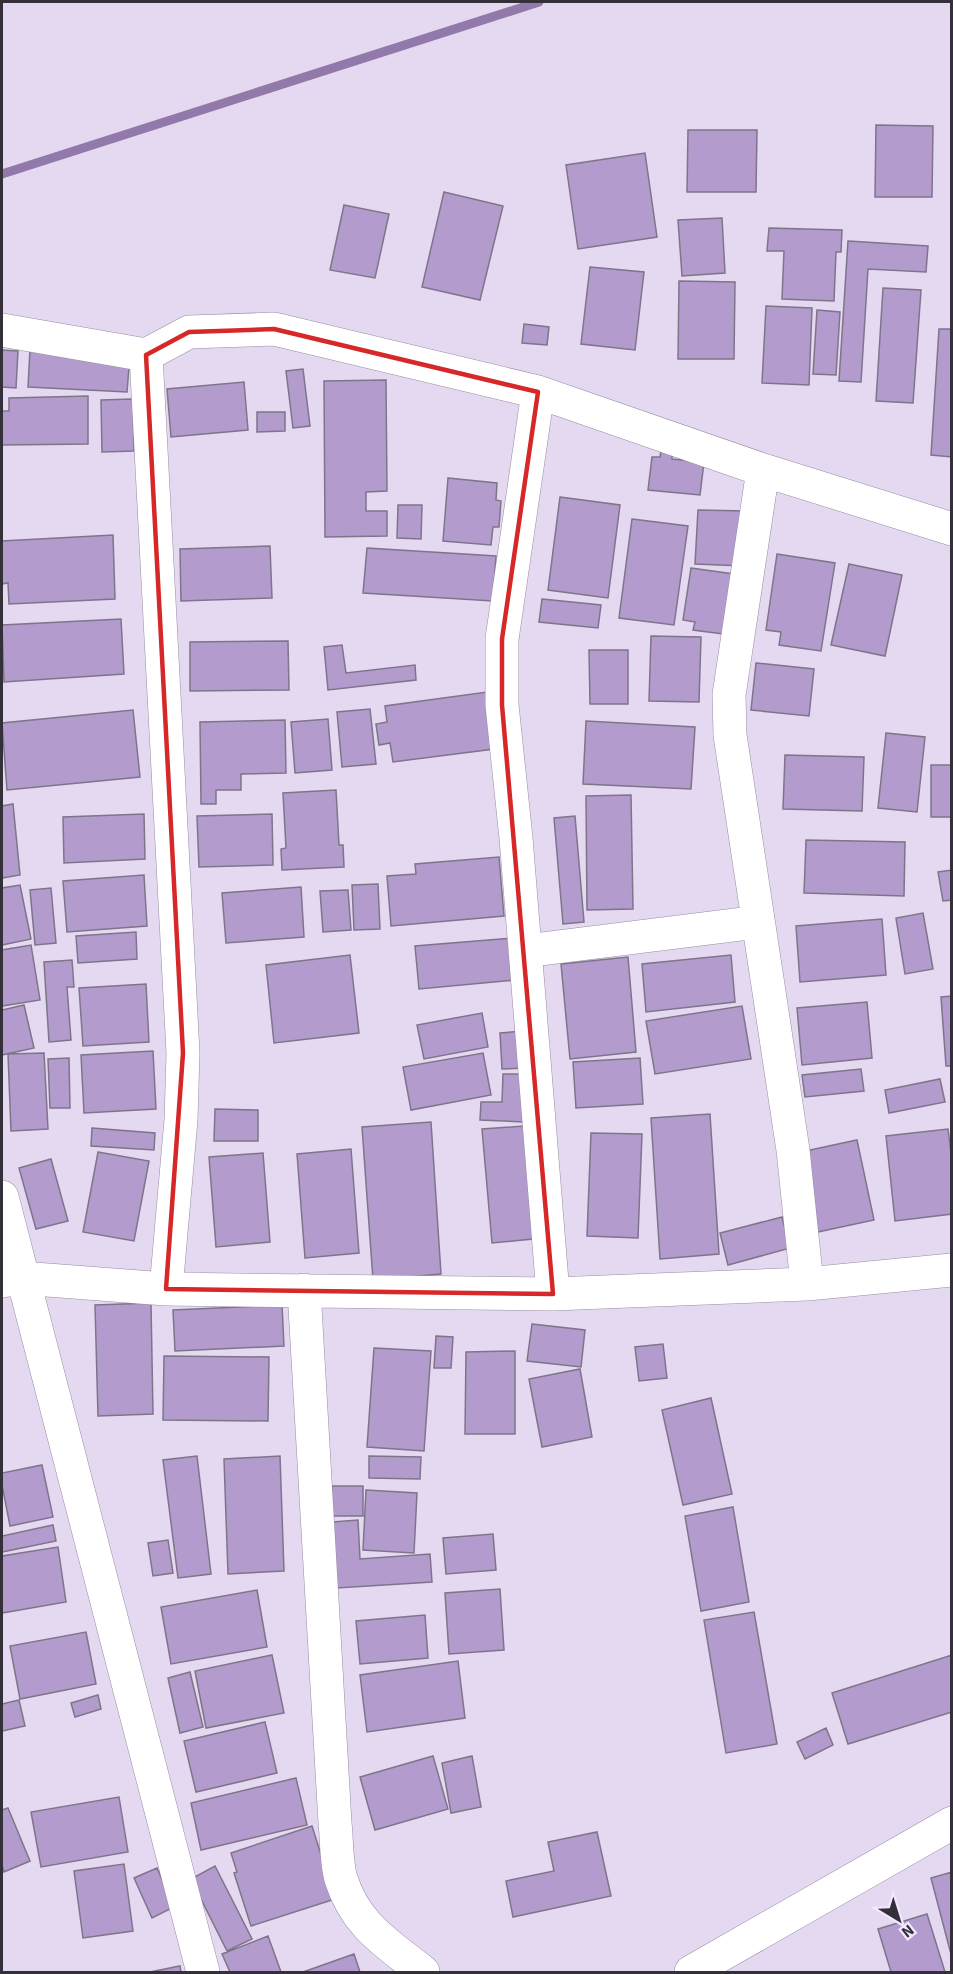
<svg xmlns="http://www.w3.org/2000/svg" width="953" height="1974" viewBox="0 0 953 1974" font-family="'Source Sans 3',sans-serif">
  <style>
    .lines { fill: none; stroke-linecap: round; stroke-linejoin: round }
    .stream { stroke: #9179aa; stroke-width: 9 }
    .building { fill: #b39bce; stroke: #7e7589; stroke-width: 1.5 }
    .minor-casing { stroke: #978da2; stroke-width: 34 }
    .minor { stroke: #fff; stroke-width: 33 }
    .marked { fill: none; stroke: #d62828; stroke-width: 4.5; stroke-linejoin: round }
  </style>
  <rect width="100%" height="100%" fill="#e4d9f0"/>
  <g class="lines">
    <path class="stream" d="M 2,174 L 539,2"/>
  </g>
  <path class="building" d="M 876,125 L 933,126 L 932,197 L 875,197 Z
    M 688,130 L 757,130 L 756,192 L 687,192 Z
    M 645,153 L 657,237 L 578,249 L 566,165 Z
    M 444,192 L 503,206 L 480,300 L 422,287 Z
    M 344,205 L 389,214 L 375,278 L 330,270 Z
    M 722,218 L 725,273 L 682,276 L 678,220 Z
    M 769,228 L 842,230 L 841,252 L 836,252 L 834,301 L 782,299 L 784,251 L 767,251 Z
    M 848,241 L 928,246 L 926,272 L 868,269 L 861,382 L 839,381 Z
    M 590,267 L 644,272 L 635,350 L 581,344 Z
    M 679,281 L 735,282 L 734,359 L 678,359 Z
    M 883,288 L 921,290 L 913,403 L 876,401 Z
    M 766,306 L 812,308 L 809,385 L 762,383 Z
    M 817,310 L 840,312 L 836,375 L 813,374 Z
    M 524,324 L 549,327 L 547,345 L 522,343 Z
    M 939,329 L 952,329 L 952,457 L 931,455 Z
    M 30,349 L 130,355 L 127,392 L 28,387 Z
    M 2,350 L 18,351 L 16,388 L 2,387 Z
    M 303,369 L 310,426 L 293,428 L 286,371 Z
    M 386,380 L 387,491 L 366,492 L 366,511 L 387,511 L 387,536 L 325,537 L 324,381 Z
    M 244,382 L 248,430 L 171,437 L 167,389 Z
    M 88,396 L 88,444 L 2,445 L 2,411 L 9,411 L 9,398 Z
    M 133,399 L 134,451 L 102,452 L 101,400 Z
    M 257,412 L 285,412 L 285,431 L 257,432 Z
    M 661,450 L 672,452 L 672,459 L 704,462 L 700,495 L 648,490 L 652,457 L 660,457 Z
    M 448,478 L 497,483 L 496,500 L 501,501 L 499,527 L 493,527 L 491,545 L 443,541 Z
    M 560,497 L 620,505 L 608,598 L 548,590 Z
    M 398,505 L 422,505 L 421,539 L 397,538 Z
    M 698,510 L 746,511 L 743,566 L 695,564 Z
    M 632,519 L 688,526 L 674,625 L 619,618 Z
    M 113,535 L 115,599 L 9,604 L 8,583 L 2,584 L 2,541 Z
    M 270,546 L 272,598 L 181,601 L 180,549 Z
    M 367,548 L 496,556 L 493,601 L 363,593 Z
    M 777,554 L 835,563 L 821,651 L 779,645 L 781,632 L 766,630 Z
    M 849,564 L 902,575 L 885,656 L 831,645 Z
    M 691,568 L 741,575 L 731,635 L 693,630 L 695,622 L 683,620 Z
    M 542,599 L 601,605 L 598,628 L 539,622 Z
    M 121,619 L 124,674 L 4,682 L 2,625 Z
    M 651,636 L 701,637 L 699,702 L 649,701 Z
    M 288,641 L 289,690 L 190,691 L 190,642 Z
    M 342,645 L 346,673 L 415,665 L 416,680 L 328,690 L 324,647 Z
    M 589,650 L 628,650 L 628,704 L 590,704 Z
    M 756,663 L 814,669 L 809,716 L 751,710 Z
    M 487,692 L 494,749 L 393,762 L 390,743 L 379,745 L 376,724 L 387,722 L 385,706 Z
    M 370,709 L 376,764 L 342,767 L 337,712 Z
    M 133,710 L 140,777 L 7,790 L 2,723 Z
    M 328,719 L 332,770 L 295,773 L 291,722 Z
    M 285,720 L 286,773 L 241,774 L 241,790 L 216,790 L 216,804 L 201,804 L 200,722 Z
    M 586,721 L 695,727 L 691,789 L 583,784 Z
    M 886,733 L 925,737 L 917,812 L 878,808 Z
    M 785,755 L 864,757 L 862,811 L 783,809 Z
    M 931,765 L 952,765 L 952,817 L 931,817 Z
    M 336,790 L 339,845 L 343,845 L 344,867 L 282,870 L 281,849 L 286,848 L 283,793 Z
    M 631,795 L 633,909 L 587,910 L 586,796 Z
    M 13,804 L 20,875 L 2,878 L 2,806 Z
    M 144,814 L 145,859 L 64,863 L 63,817 Z
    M 272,814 L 273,865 L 199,867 L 197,816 Z
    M 575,816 L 584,922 L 563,924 L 554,818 Z
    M 806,840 L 905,842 L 904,896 L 804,893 Z
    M 499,857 L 504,916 L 391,926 L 387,876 L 416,874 L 415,864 Z
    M 952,870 L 952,900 L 943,901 L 938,872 Z
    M 144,875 L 147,926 L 67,932 L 63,881 Z
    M 378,884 L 380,929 L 354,930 L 352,885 Z
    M 20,885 L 31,939 L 2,945 L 2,888 Z
    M 301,887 L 304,937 L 226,943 L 222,893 Z
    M 51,888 L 56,943 L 35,945 L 30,890 Z
    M 348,890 L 351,930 L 323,932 L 320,891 Z
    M 923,913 L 933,969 L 905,974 L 896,918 Z
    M 882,919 L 886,975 L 800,982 L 796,926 Z
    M 136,932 L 137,959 L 78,963 L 76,936 Z
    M 513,938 L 516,980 L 419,989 L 415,946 Z
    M 31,945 L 40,1000 L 2,1006 L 2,950 Z
    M 350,955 L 359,1033 L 274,1043 L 266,965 Z
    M 731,955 L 735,1002 L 646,1012 L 642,964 Z
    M 628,957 L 636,1052 L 570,1059 L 561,964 Z
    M 72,960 L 74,987 L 67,987 L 71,1040 L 49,1042 L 44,962 Z
    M 146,984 L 149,1042 L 83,1046 L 79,988 Z
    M 952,996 L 952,1066 L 946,1066 L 941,997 Z
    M 867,1002 L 872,1058 L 802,1065 L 797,1008 Z
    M 24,1005 L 34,1048 L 2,1055 L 2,1010 Z
    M 742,1006 L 751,1059 L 655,1074 L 646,1021 Z
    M 482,1013 L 488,1047 L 424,1059 L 417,1025 Z
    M 523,1031 L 525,1068 L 502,1069 L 500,1033 Z
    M 153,1051 L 156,1109 L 84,1113 L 81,1055 Z
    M 44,1053 L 48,1129 L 11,1131 L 8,1054 Z
    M 483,1053 L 491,1095 L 411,1110 L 403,1067 Z
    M 69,1058 L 70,1108 L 50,1108 L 48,1059 Z
    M 640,1058 L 643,1104 L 576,1108 L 573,1062 Z
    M 861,1069 L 864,1091 L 805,1097 L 802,1075 Z
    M 503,1074 L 526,1074 L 524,1122 L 480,1120 L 481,1102 L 502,1102 Z
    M 940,1079 L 945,1102 L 889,1113 L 885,1090 Z
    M 215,1109 L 258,1110 L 258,1141 L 214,1141 Z
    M 710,1114 L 719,1254 L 660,1259 L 651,1118 Z
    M 431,1122 L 441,1274 L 373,1280 L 362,1127 Z
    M 524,1126 L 543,1238 L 492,1243 L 482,1129 Z
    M 92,1128 L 155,1133 L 154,1150 L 91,1146 Z
    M 948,1129 L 952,1161 L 952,1214 L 895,1221 L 886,1136 Z
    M 591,1133 L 642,1134 L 638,1238 L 587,1236 Z
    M 857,1140 L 874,1220 L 813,1233 L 796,1153 Z
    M 351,1149 L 359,1253 L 305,1258 L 297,1154 Z
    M 98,1152 L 149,1161 L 134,1241 L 83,1232 Z
    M 263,1153 L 270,1242 L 216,1247 L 209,1157 Z
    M 51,1159 L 68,1221 L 36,1229 L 19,1168 Z
    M 782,1217 L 790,1248 L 728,1265 L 720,1233 Z
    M 151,1303 L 153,1414 L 98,1416 L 95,1305 Z
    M 282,1305 L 284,1346 L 175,1351 L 173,1310 Z
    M 532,1324 L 585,1330 L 581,1367 L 527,1361 Z
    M 436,1336 L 453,1337 L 451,1368 L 434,1368 Z
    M 663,1344 L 667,1378 L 639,1381 L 635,1347 Z
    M 374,1348 L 431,1351 L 424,1451 L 367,1447 Z
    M 515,1351 L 515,1434 L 465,1434 L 466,1352 Z
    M 164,1356 L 269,1357 L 268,1421 L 163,1420 Z
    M 580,1369 L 592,1437 L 542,1447 L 529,1379 Z
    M 711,1398 L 732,1494 L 683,1505 L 662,1410 Z
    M 197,1456 L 211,1574 L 178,1578 L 163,1460 Z
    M 280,1456 L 284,1571 L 228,1574 L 224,1459 Z
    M 369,1456 L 421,1457 L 420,1479 L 369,1478 Z
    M 42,1465 L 53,1517 L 10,1526 L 2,1485 L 2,1473 Z
    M 332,1486 L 363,1486 L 363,1516 L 332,1516 Z
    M 366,1490 L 417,1493 L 414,1553 L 363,1550 Z
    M 733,1507 L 749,1602 L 701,1611 L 685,1516 Z
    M 358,1520 L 360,1559 L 430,1554 L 432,1582 L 337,1588 L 333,1522 Z
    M 53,1525 L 56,1541 L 2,1552 L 2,1536 Z
    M 493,1534 L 496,1570 L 446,1574 L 443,1538 Z
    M 168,1540 L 173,1573 L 153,1576 L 148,1543 Z
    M 58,1547 L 66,1602 L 2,1613 L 2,1556 Z
    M 500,1589 L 504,1650 L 449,1654 L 445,1593 Z
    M 257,1590 L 267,1647 L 171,1664 L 161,1607 Z
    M 754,1612 L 777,1744 L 726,1753 L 704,1620 Z
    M 425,1615 L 428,1658 L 360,1664 L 356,1621 Z
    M 86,1632 L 96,1684 L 20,1699 L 10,1646 Z
    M 272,1655 L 284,1713 L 206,1728 L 195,1671 Z
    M 952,1655 L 952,1712 L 848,1744 L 832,1693 Z
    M 458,1661 L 465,1718 L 367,1732 L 360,1675 Z
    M 190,1672 L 203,1727 L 180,1733 L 168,1678 Z
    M 98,1695 L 101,1709 L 75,1717 L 71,1703 Z
    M 19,1700 L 25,1726 L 2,1731 L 2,1704 Z
    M 265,1722 L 277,1773 L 196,1792 L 184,1741 Z
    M 826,1728 L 833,1745 L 805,1759 L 797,1742 Z
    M 433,1756 L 448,1809 L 375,1830 L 360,1777 Z
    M 472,1756 L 481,1807 L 451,1813 L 442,1763 Z
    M 296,1778 L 307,1825 L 201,1850 L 191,1803 Z
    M 119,1797 L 128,1852 L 41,1867 L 31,1812 Z
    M 8,1808 L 30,1861 L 4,1872 L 2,1865 L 2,1810 Z
    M 312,1826 L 335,1899 L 251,1926 L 234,1873 L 237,1872 L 231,1853 Z
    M 597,1832 L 611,1896 L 513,1917 L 506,1881 L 554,1871 L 548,1842 Z
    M 124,1864 L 133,1931 L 83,1938 L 74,1871 Z
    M 215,1866 L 252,1939 L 227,1951 L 191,1879 Z
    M 157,1868 L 174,1907 L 152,1918 L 134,1878 Z
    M 952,1872 L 952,1958 L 931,1878 Z
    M 927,1914 L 945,1972 L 891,1972 L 878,1929 Z
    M 268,1936 L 281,1972 L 230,1972 L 222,1954 Z
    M 354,1954 L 360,1972 L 303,1972 Z
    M 180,1966 L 181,1972 L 150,1972 Z"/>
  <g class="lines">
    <defs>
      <path id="minor" d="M 2,330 L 146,355 L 189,332 L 274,329 L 538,392 L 763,470 L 952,529
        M 146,355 L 183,1053 L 181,1120 L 166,1289
        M 538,392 L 502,639 L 502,705 L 516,838 L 553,1294
        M 763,470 L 729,695 L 730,735 L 793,1150 L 807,1284
        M 525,951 L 758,922
        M 2,1197 L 203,1972
        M 2,1281 L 21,1278 L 166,1289 L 553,1294 L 807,1284 L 952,1270
        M 304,1290 L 335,1823 C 337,1840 336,1862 341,1879 C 356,1926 387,1943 423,1972
        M 691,1972 L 952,1823"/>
    </defs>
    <use href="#minor" class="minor-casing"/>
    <use href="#minor" class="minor"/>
  </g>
  <path class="marked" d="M 274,329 L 538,392 L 502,639 L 502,705 L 553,1294 L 166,1289 L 183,1053 L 146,355 L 189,332 Z"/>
  <rect width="953" height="1974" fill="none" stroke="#343039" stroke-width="6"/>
  <g transform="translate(899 1920) rotate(142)" stroke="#f1e7fe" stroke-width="4.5" paint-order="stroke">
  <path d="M0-4.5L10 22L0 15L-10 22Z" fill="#343039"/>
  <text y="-9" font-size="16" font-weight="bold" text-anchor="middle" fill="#343039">N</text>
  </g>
</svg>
